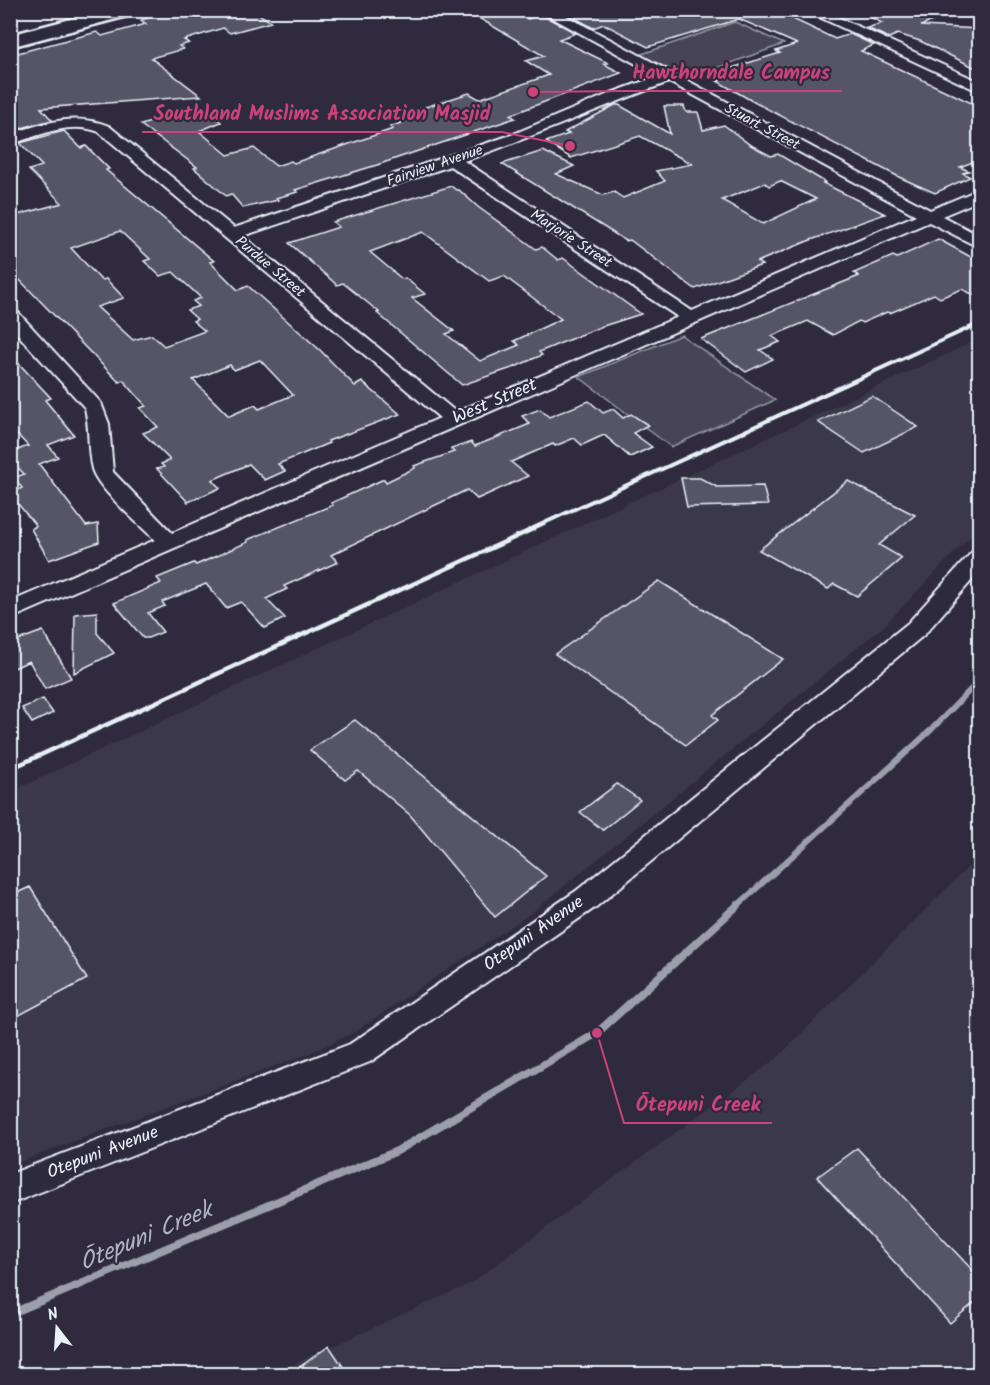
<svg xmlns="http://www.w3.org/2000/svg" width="990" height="1385" viewBox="0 0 990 1385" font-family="Kalam,sans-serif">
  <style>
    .built { fill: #3b3749 }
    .green { fill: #464455; stroke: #979aa6; stroke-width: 1.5 }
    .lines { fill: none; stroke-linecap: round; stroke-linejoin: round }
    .stream-far1 { stroke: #9c9fab; stroke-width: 6 }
    .stream { stroke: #9c9fab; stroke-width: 8 }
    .building { fill: #575565; stroke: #e8f1f8; stroke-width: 1.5; fill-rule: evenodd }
    .minor-casing { stroke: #e8f1f8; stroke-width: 4 }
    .trunk-casing { stroke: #e8f1f8; stroke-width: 5 }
    .minor { fill: #2f2a3d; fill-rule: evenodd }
    .trunk { fill: #2f2a3d; fill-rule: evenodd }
    .rail-far1 { stroke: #e8f1f8; stroke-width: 4 }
    .rail { stroke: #e8f1f8; stroke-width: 4.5 }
    .labels { text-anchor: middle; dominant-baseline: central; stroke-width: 4.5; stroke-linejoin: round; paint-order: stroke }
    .far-street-label { font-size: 15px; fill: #e8f1f8; stroke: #2f2a3d }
    .street-label { font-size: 18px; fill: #e8f1f8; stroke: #2f2a3d }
    .near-water-label { font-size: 24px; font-style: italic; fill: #afb4be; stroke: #2f2a3d }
    .leader { fill: none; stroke: #ca437a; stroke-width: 2 }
    .callout-dot { fill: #ca437a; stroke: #2f2a3d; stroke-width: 2 }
    .callout-label { font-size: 20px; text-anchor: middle; font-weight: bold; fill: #ca437a; stroke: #2f2a3d; stroke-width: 4.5; stroke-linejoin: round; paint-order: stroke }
  </style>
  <rect width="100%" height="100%" fill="#2f2a3d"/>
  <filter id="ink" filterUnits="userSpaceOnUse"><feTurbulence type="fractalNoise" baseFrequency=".0167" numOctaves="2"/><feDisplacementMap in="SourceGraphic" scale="12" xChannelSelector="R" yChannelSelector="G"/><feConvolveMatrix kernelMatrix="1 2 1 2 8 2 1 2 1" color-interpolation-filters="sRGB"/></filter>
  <g filter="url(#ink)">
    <path class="built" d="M 979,339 L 979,527 L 885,625 L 534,911 L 355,1032 L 313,1052 L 11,1165 L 10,792 Z
      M 979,856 L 980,1367 L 971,1374 L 272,1374 L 471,1283 L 777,1058 Z"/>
    <path class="green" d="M 735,22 L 784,44 L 683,80 L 636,56 Z
      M 681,335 L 775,400 L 671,447 L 579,377 Z"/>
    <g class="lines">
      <path class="stream-far1" d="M 736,907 L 930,731 L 980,680"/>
      <path class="stream" d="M 10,1314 L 397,1151 L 597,1033 L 738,905"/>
    </g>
    <path class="building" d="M 175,10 L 253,10 L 271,22 L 230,33 L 223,28 L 184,40 L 189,43 L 179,46 L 183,49 L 151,58 L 201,96 L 41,108 L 52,120 L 10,131 L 10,55 L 97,32 L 102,36 L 146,24 L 141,20 Z
      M 500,10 L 512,10 L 528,19 L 542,15 L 576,33 L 559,39 L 608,63 L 604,64 L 621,73 L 510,115 L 515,118 L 377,165 L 295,190 L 298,192 L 276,198 L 278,200 L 243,208 L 231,194 L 226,196 L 194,168 L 197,167 L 141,125 L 201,106 L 221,122 L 199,131 L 228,155 L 254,148 L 276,166 L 291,161 L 294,163 L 393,129 L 390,127 L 401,123 L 399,122 L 420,115 L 413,111 L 469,93 L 479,99 L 549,75 L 526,61 L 544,56 L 477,17 Z
      M 561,10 L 774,10 L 835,39 L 850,34 L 874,45 L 861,51 L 980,107 L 980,159 L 960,167 L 969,171 L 963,173 L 970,177 L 935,193 L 901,178 L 754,102 L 717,81 L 729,77 L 724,74 L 736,70 L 732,68 L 780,53 L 776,51 L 797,44 L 739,19 L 648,47 L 604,24 L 593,28 Z
      M 857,10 L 957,10 L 921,26 L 980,29 L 980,70 L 920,41 L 898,34 L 889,38 L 867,28 L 882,23 Z
      M 615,105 L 619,105 L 670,134 L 664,106 L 684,106 L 686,112 L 698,112 L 703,130 L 724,125 L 749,144 L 771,156 L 778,154 L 825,182 L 823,183 L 885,214 L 808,241 L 757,262 L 762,265 L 695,289 L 630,240 L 626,241 L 502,164 L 543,151 L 574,166 L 556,174 L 603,195 L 614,192 L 623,198 L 665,181 L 656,171 L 692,164 L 640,136 L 571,158 L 546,142 L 569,134 L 565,132 ZM 780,181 L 816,199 L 763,224 L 722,200 L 765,183 L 769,186 Z
      M 64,131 L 81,148 L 86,146 L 109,169 L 106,170 L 214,261 L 210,262 L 238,290 L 248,286 L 321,351 L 355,386 L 362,382 L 400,414 L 328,441 L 329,443 L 278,464 L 285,471 L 265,480 L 249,464 L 212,480 L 220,488 L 188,502 L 157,469 L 164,467 L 161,464 L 170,460 L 143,433 L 158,427 L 140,408 L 146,406 L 123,380 L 119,382 L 10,270 L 10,217 L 62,203 L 29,170 L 42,166 L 20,143 ZM 120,231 L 150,259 L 144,261 L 160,276 L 173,272 L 201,298 L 193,301 L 199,306 L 187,310 L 197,319 L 193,321 L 205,331 L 164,346 L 152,335 L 133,340 L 97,307 L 124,298 L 106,279 L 101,280 L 71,248 ZM 260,360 L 293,395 L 259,409 L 255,405 L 229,416 L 193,380 L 230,365 L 234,370 Z
      M 451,186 L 456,190 L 459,190 L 478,207 L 536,249 L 542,247 L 558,260 L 563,258 L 641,314 L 600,327 L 539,352 L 542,355 L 515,367 L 462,385 L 377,313 L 379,312 L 343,283 L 337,285 L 289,243 L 339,227 L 333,222 ZM 423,232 L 489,281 L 504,276 L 561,319 L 514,341 L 519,345 L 480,361 L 446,334 L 454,331 L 412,298 L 425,294 L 405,278 L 402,279 L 370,252 Z
      M 938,239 L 980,262 L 980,298 L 962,289 L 940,298 L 934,294 L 890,313 L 887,312 L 862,323 L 859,321 L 833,335 L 808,321 L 772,336 L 780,342 L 760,350 L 773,359 L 746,372 L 701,339 L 859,276 L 854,273 L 893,256 L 897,258 Z
      M 10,354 L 51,398 L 45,400 L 74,435 L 48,445 L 58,457 L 39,464 L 86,526 L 98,524 L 99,542 L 49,560 L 31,529 L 36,526 L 10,494 L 22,488 L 14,478 L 24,474 L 10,459 L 10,453 L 28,446 L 10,427 Z
      M 872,396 L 918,427 L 864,453 L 818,422 Z
      M 589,401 L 603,413 L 613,409 L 623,418 L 631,414 L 648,425 L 633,433 L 652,447 L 630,457 L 604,435 L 582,445 L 574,438 L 555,446 L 553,444 L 511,462 L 528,476 L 477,499 L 467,490 L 331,555 L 338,562 L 284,586 L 287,589 L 266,599 L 285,618 L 265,628 L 241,602 L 226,608 L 206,584 L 162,602 L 165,606 L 148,613 L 163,632 L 148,638 L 143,638 L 114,603 L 161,583 L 157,578 L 194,563 L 196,565 L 248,542 L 247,540 L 333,505 L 331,503 L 384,479 L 386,482 L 415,468 L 414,466 L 454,452 L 451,449 L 471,442 L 475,446 L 530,424 L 522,416 L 540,409 L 549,417 Z
      M 681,478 L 700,478 L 717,487 L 763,486 L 768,505 L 687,507 Z
      M 848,481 L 915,515 L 879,545 L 902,558 L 857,596 L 834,584 L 828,589 L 759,550 Z
      M 659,581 L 783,659 L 712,715 L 718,720 L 686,745 L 555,654 Z
      M 97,612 L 97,633 L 114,653 L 74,673 L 75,614 Z
      M 43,631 L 71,678 L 45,689 L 29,661 L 10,670 L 10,643 Z
      M 43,699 L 53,713 L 32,723 L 22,708 Z
      M 355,720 L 546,876 L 495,917 L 410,815 L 358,771 L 345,780 L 310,750 Z
      M 617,784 L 640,800 L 603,830 L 580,812 Z
      M 30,887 L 87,979 L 10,1020 L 10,896 Z
      M 857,1148 L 980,1278 L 980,1298 L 950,1323 L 817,1177 Z
      M 329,1346 L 348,1374 L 290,1374 Z"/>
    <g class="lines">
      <defs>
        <path id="minor" d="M 538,10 L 555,10 L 930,210 L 980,189 L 980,200 L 942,216 L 980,236 L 980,248 L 929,222 L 10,619 L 10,602 L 155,540 C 140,525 97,488 92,469 C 87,450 90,429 85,408 L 10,326 L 10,309 L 16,310 L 101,403 L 109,424 L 113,472 L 172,533 L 440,418 L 99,132 C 68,120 40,136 10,144 L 10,134 C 44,123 75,112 109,126 L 234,228 L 511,135 L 611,93 L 658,76 ZM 669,82 L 916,215 L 692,311 L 464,161 C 533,137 600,107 669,82 ZM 450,166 L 678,317 L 456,412 L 243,236 Z
          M 804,10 L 822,10 L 980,82 L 980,92 Z
          M 980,550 L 980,571 L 924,635 L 596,907 L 370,1062 L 10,1204 L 10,1174 L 350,1044 L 576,891 L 908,623 L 972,552 Z"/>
        <path id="trunk" d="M 105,10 L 137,10 L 135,14 L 10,47 L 10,35 Z"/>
      </defs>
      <use href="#minor" class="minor-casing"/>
      <use href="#trunk" class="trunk-casing"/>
      <use href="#minor" class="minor"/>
      <use href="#trunk" class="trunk"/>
      <path class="rail-far1" d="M 529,530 L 980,323"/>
      <path class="rail" d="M 10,769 L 533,529"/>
    </g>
  </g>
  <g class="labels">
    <g class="far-street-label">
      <text transform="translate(762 127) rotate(28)">Stuart Street</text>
      <text transform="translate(435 166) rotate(-19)">Fairview Avenue</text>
      <text transform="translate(571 239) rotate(33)">Marjorie Street</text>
      <text transform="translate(270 267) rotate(40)">Purdue Street</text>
    </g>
    <g class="street-label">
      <text transform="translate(495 402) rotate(-23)">West Street</text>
      <text transform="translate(534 934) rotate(-35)">Otepuni Avenue</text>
      <text transform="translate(103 1153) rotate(-21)">Otepuni Avenue</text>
    </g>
    <g class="near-water-label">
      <text transform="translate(146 1237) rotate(-23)">Ōtepuni Creek</text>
    </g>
  </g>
  <path class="leader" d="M533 92L621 91H842M570 146L502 132H142M597 1033L624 1123H772"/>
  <g class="callout-dot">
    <circle cx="533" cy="92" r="6"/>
    <circle cx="570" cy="146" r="6"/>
    <circle cx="597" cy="1033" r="6"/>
  </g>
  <g class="callout-label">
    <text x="731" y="79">Hawthorndale Campus</text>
    <text x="322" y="120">Southland Muslims Association Masjid</text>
    <text x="698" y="1111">Ōtepuni Creek</text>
  </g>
  <rect width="990" height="1385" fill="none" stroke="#2f2a3d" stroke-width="36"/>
  <rect x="18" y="18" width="954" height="1349" fill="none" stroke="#e8f1f8" stroke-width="2" filter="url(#ink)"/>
  <g transform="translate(57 1328) rotate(343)" stroke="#2f2a3d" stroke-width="4.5" paint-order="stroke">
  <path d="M0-4.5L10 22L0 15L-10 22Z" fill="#e8f1f8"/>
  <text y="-9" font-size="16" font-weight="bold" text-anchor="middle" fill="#e8f1f8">N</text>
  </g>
</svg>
